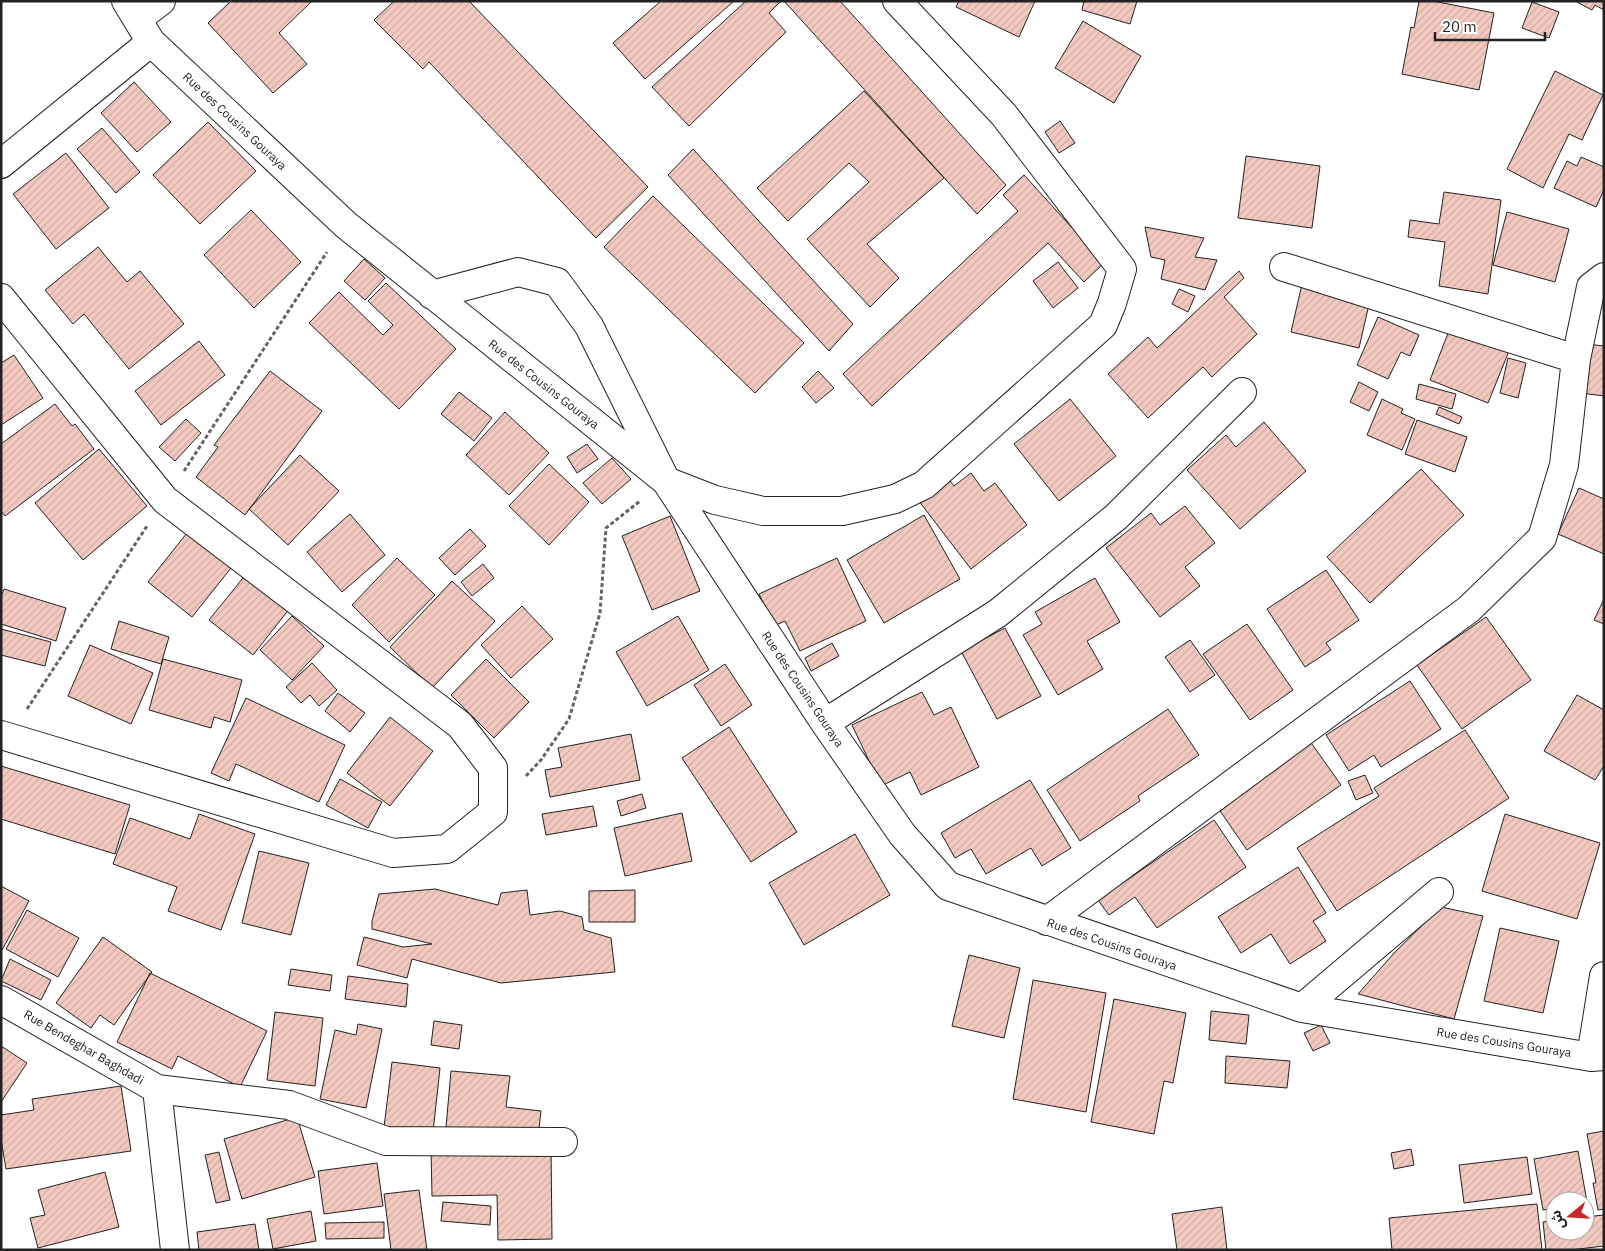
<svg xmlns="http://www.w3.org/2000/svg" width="1605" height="1251" viewBox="0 0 1605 1251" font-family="'IBM Plex Sans','Noto Sans Arabic',sans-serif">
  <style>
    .building { fill: url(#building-hatch); stroke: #222 }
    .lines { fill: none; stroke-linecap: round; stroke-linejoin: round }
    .minor-casing { stroke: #222; stroke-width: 30 }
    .path { stroke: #646464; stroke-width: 3; stroke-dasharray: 4 2.5; stroke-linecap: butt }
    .minor { stroke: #fff; stroke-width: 28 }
    .labels { text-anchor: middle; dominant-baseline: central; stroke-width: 4; stroke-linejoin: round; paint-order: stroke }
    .street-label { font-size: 12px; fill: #222; stroke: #fff }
  </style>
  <defs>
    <pattern id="building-hatch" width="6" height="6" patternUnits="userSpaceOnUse" patternTransform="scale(1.25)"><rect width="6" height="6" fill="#f3c9c0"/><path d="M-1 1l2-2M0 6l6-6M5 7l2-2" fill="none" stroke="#d0aca5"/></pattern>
  </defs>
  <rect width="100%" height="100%" fill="#fff"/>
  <path class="building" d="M 231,1 L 312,1 L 279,33 L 307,64 L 273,93 L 208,23 Z
    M 394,1 L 469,1 L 648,187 L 596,238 L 429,62 L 423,69 L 374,20 Z
    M 661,1 L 734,1 L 645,79 L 613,43 Z
    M 746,1 L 781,1 L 769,13 L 786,32 L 689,126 L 652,87 Z
    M 784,1 L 840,1 L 1006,185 L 977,214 Z
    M 959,1 L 1035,1 L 1019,37 L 956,7 Z
    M 1084,1 L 1137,1 L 1130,24 L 1082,10 Z
    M 1419,1 L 1433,1 L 1494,13 L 1479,90 L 1402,74 L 1411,27 L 1414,28 Z
    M 1575,1 L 1604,1 L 1604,10 L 1595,5 L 1592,10 Z
    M 1532,2 L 1559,12 L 1549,38 L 1522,28 Z
    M 1083,21 L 1141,56 L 1114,103 L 1055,68 Z
    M 1555,71 L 1603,95 L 1582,140 L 1569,134 L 1543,188 L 1507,169 Z
    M 134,82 L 171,122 L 137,152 L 101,113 Z
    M 864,91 L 944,178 L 867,244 L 899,278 L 870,307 L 807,239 L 869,182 L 849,163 L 788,221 L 757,188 Z
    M 1060,121 L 1075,143 L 1059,153 L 1045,132 Z
    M 208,122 L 256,171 L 200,224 L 153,175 Z
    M 102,128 L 140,172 L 116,193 L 77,149 Z
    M 693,149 L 853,324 L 829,351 L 668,175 Z
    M 66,153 L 109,208 L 56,249 L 13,194 Z
    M 1246,156 L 1320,166 L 1312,228 L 1238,218 Z
    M 1581,157 L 1604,167 L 1604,190 L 1596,207 L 1554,188 L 1567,161 L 1577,166 Z
    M 1024,175 L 1104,263 L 1084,282 L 1048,243 L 872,406 L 843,374 L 1018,211 L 1003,195 Z
    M 1444,192 L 1501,200 L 1488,294 L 1439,286 L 1445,242 L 1408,237 L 1410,220 L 1439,224 Z
    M 653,196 L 804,343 L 755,393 L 604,247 Z
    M 251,210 L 301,262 L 254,308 L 204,255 Z
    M 1507,212 L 1569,229 L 1555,282 L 1493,265 Z
    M 1145,227 L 1204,238 L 1195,257 L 1217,260 L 1205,290 L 1161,279 L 1165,260 L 1151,257 Z
    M 98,247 L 127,282 L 140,271 L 184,324 L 129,369 L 84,314 L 73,324 L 45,290 Z
    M 364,259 L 385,278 L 365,300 L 344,281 Z
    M 1058,262 L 1078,288 L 1053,308 L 1033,281 Z
    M 1239,271 L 1244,278 L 1224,297 L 1257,334 L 1212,377 L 1203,367 L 1148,418 L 1108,374 L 1148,337 L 1157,348 Z
    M 386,283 L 456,349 L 399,409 L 309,323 L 339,292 L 383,335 L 393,325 L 368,301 Z
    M 1302,284 L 1370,300 L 1359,348 L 1291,332 Z
    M 1179,289 L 1195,296 L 1188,312 L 1172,304 Z
    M 1378,317 L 1419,335 L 1410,356 L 1401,352 L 1388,379 L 1357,365 Z
    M 1450,328 L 1509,351 L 1488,403 L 1430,380 Z
    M 199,341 L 225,375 L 161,425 L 135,391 Z
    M 1587,344 L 1604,346 L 1604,396 L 1581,393 Z
    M 14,355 L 43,398 L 1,425 L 1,363 Z
    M 1508,358 L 1526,363 L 1518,398 L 1500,393 Z
    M 270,371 L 322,411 L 245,515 L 196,477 L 218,447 L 214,445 Z
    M 818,371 L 834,388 L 816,403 L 802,387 Z
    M 1359,382 L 1378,392 L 1369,411 L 1350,402 Z
    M 1419,384 L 1456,394 L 1452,409 L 1416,399 Z
    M 459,392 L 492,418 L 474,441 L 441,414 Z
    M 1070,399 L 1116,456 L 1059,501 L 1014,444 Z
    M 1382,399 L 1403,409 L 1401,413 L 1415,419 L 1402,450 L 1367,435 Z
    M 55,404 L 72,426 L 75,424 L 94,449 L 5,516 L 1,511 L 1,444 Z
    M 1439,407 L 1462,417 L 1459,424 L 1436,414 Z
    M 505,412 L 549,453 L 509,495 L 466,455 Z
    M 186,419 L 201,433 L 175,461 L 159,447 Z
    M 1417,420 L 1467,437 L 1455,472 L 1405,454 Z
    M 1264,422 L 1306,471 L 1240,529 L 1187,470 L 1226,435 L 1236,447 Z
    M 587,444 L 598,459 L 577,473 L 567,457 Z
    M 99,449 L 147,506 L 83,560 L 35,503 Z
    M 300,455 L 339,491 L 288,545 L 249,509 Z
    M 612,458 L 631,479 L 602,504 L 583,483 Z
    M 549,464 L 589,502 L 549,545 L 509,506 Z
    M 1421,469 L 1464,515 L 1370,603 L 1327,557 Z
    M 944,473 L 954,486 L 971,473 L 984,491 L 995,483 L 1027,525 L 971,569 L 915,496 Z
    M 1579,488 L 1604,499 L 1604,554 L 1558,534 Z
    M 1185,506 L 1215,543 L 1185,567 L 1200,586 L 1160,617 L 1106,548 L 1151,513 L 1160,525 Z
    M 350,514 L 385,555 L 342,592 L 307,552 Z
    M 924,515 L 960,579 L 884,623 L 847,560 Z
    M 670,516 L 700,591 L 652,610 L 622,536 Z
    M 470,529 L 486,546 L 455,575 L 439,558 Z
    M 187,533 L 231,568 L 192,617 L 148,582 Z
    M 397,558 L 435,595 L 389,642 L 352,605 Z
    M 837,558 L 866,621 L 800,651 L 785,621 L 774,626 L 759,594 Z
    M 483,564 L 494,578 L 472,596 L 461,582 Z
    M 1326,570 L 1359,620 L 1326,643 L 1331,650 L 1305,667 L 1267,609 Z
    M 247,573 L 290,608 L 253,655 L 209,620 Z
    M 1095,578 L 1120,622 L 1087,641 L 1103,669 L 1058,695 L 1023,635 L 1042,624 L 1035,612 Z
    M 452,581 L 495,621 L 432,688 L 390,647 Z
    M 4,589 L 66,608 L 56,641 L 1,624 L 1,597 Z
    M 1604,599 L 1604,624 L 1594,620 Z
    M 522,606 L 553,639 L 511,678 L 481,645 Z
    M 292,616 L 324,646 L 292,680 L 260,650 Z
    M 678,616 L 709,670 L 647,706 L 616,652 Z
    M 1486,617 L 1531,680 L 1462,729 L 1417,665 Z
    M 119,621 L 169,637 L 161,664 L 111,649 Z
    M 1247,624 L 1293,690 L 1250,720 L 1203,654 Z
    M 1005,628 L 1041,696 L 997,719 L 961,651 Z
    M 1,629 L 51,642 L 45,666 L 1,655 Z
    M 1190,640 L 1215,675 L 1190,692 L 1165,657 Z
    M 832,643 L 839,656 L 811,671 L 805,658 Z
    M 90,645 L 153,673 L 131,724 L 68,696 Z
    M 163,659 L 242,680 L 230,722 L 214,717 L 211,728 L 149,710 Z
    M 486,659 L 529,702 L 494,738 L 451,695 Z
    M 312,663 L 337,690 L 319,706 L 310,695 L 301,703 L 286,687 Z
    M 725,664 L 752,705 L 721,726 L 694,685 Z
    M 1410,681 L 1441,729 L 1381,767 L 1374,755 L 1349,771 L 1326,735 Z
    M 922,692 L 934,715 L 951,707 L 979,767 L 921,795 L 910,772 L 881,786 L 852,725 Z
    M 338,693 L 365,713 L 350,732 L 325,711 Z
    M 1577,695 L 1604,710 L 1604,766 L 1595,780 L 1544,751 Z
    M 246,698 L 345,745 L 319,802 L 236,764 L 229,781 L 211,773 Z
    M 1168,709 L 1199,755 L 1138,796 L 1140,801 L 1080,841 L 1047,790 Z
    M 390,717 L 433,751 L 390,806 L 347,773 Z
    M 729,727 L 797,832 L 751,862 L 682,758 Z
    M 1465,730 L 1509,798 L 1337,911 L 1297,848 L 1379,796 L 1374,788 Z
    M 631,734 L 640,780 L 550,797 L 545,770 L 562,767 L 558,748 Z
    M 1307,737 L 1341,785 L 1247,850 L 1216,805 Z
    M 1,766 L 130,805 L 115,854 L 1,819 Z
    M 1365,775 L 1373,793 L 1356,800 L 1348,781 Z
    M 340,779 L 382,802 L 368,828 L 326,805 Z
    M 1030,780 L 1071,848 L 1042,866 L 1031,848 L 986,874 L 971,849 L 955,858 L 941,833 Z
    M 642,794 L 646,808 L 621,816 L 617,801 Z
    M 593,806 L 597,826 L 546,835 L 542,814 Z
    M 682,813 L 692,861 L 625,876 L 614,828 Z
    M 199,814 L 255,834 L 221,930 L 168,911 L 177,887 L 113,864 L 130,818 L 190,839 Z
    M 1505,814 L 1600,843 L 1577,919 L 1482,891 Z
    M 1214,820 L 1246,867 L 1157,928 L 1135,897 L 1109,915 L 1098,900 Z
    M 855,834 L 890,895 L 804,945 L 769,883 Z
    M 259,851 L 309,863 L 291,935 L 242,923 Z
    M 1298,867 L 1326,913 L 1313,921 L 1326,941 L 1290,964 L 1271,934 L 1241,953 L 1218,917 Z
    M 1,886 L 29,901 L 2,950 L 1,950 Z
    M 435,889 L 498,905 L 501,893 L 527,890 L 530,915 L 560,911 L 582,917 L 584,930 L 611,938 L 615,972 L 501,983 L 412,959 L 407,978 L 357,965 L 364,937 L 403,947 L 432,944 L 372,929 L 372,921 L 379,894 Z
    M 635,890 L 635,922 L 589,922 L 589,891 Z
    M 1441,907 L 1483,916 L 1454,1019 L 1358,994 L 1395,952 Z
    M 27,910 L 79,938 L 58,977 L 6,949 Z
    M 1500,928 L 1559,941 L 1543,1013 L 1484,1001 Z
    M 103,937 L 152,972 L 114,1025 L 100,1015 L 91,1028 L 56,1003 Z
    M 969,955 L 1020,968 L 1004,1038 L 952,1026 Z
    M 10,959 L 51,980 L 41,1000 L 1,981 Z
    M 291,969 L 332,975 L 330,991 L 288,985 Z
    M 150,973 L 267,1031 L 240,1087 L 178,1056 L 172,1069 L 117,1042 Z
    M 348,976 L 408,984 L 406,1007 L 345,999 Z
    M 1033,980 L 1106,993 L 1086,1112 L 1013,1099 Z
    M 1114,999 L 1186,1013 L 1173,1083 L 1164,1081 L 1154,1134 L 1091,1122 Z
    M 1211,1011 L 1249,1015 L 1246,1044 L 1209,1040 Z
    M 275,1012 L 323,1018 L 315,1086 L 267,1080 Z
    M 434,1021 L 462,1025 L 459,1049 L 431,1045 Z
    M 358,1024 L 382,1029 L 366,1108 L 320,1099 L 335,1030 L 356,1035 Z
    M 1321,1025 L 1330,1043 L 1313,1051 L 1304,1033 Z
    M 1,1046 L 27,1063 L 1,1102 Z
    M 1226,1056 L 1290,1061 L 1287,1088 L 1225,1083 Z
    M 392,1062 L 440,1068 L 433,1132 L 384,1127 Z
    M 451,1071 L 510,1076 L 506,1107 L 541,1111 L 538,1137 L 446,1127 Z
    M 121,1086 L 131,1151 L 6,1169 L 1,1139 L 1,1115 L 34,1110 L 32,1099 Z
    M 297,1117 L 315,1177 L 242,1199 L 224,1139 Z
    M 1604,1131 L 1604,1209 L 1598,1210 L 1593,1183 L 1596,1183 L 1587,1134 Z
    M 551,1148 L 552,1239 L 498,1240 L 497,1195 L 432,1196 L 431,1149 Z
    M 1411,1149 L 1414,1165 L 1394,1169 L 1391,1153 Z
    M 1578,1151 L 1587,1202 L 1555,1201 L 1555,1208 L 1543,1210 L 1534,1159 Z
    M 219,1152 L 230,1200 L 216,1203 L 205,1155 Z
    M 1527,1157 L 1532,1194 L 1464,1203 L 1459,1165 Z
    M 377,1163 L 383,1206 L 324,1214 L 318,1171 Z
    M 105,1172 L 119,1227 L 38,1248 L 30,1218 L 45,1215 L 38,1190 Z
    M 419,1190 L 427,1250 L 391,1250 L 384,1194 Z
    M 443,1202 L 491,1206 L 490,1225 L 441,1221 Z
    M 1537,1204 L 1542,1250 L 1392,1250 L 1389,1218 Z
    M 1222,1207 L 1227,1250 L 1177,1250 L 1172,1214 Z
    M 311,1211 L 316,1241 L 273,1249 L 267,1219 Z
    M 1604,1215 L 1604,1246 L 1570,1250 L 1546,1250 L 1543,1222 L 1555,1220 L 1555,1231 L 1585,1231 L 1585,1217 Z
    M 384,1222 L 384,1238 L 326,1239 L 325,1223 Z
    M 255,1224 L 259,1250 L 199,1250 L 197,1232 Z"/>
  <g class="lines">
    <defs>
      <path id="minor" d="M 126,1 L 151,42 L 346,225 L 666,481 L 825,723 L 902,834 L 948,886 L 1302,1008 L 1591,1057 L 1604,1056
        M 137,19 L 161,1
        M 1,164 L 151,42
        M 1284,267 L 1576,359
        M 432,295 L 518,272 L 557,282 L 589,326 L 666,481 L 715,500 L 763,511 L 842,511 L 895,499 L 924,485 L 1103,325 L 1112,303 L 1122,269 L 1004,115 L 897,1
        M 1,298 L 165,500 L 460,725 L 493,768 L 493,812 L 447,849 L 393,853 L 1,735
        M 825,723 L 998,613 L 1116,517 L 1242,392
        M 1047,921 L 1469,609 L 1542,538 L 1564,465 L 1576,359 L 1591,287 L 1604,277
        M 1,1000 L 157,1089 L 289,1105 L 386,1141 L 563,1142
        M 1302,1008 L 1439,892
        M 1591,1057 L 1604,976
        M 157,1089 L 175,1250"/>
    </defs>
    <use href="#minor" class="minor-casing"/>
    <path class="path" d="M 184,471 L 327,252
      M 27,709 L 147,526
      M 526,776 L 541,760 L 569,719 L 600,613 L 606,528 L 640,501"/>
    <use href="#minor" class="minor"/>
  </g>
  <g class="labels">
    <g class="street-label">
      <text transform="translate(235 121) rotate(43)">Rue des Cousins Gouraya</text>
      <text transform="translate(544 384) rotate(38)">Rue des Cousins Gouraya</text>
      <text transform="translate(803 689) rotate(56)">Rue des Cousins Gouraya</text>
      <text transform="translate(1112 944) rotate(19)">Rue des Cousins Gouraya</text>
      <text transform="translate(1504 1042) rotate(9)">Rue des Cousins Gouraya</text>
      <text transform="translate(84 1047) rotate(30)">Rue Bendeghar Baghdadi</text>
    </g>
  </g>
  <rect width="1605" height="1251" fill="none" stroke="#222222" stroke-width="5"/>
  <g transform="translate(1570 1216) rotate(252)"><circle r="24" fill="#ffffff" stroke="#a7a7a7"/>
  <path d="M0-4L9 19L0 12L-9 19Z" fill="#c62828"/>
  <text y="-8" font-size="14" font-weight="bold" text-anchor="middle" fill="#222222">ش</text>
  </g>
  <path d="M1435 32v8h110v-8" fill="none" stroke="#222222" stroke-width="2.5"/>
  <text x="1442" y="32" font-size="15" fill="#222222" stroke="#ffffff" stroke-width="4" paint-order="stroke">20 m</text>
</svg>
